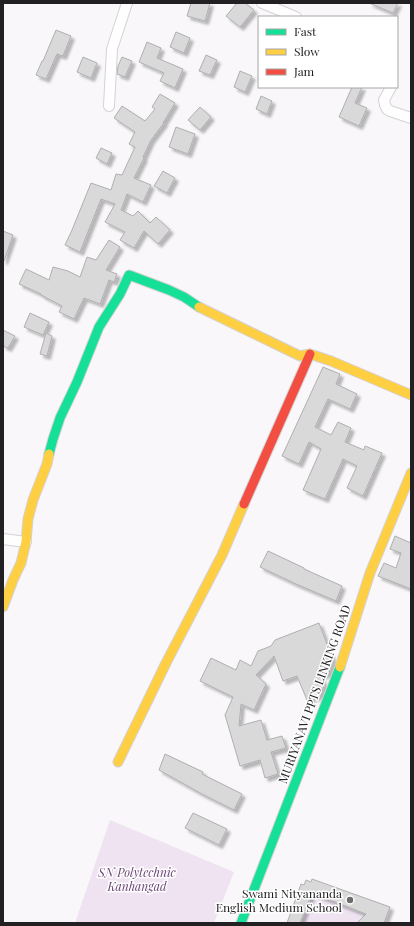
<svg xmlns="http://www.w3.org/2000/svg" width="414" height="926" viewBox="0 0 414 926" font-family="'Playfair Display',serif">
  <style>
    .green { fill: #efe3f2 }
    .building { fill: #d9d9da; stroke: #afafb0; filter: url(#shadow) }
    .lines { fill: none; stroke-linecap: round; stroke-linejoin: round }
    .street-casing { stroke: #d4d2d4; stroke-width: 12 }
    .fast-casing { stroke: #d4d2d4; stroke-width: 11 }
    .slow-casing { stroke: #d4d2d4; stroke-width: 11 }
    .jam-casing { stroke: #d4d2d4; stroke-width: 11 }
    .street { stroke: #fefefe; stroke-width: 10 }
    .fast { stroke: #16e098; stroke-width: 9 }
    .slow { stroke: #ffcf43; stroke-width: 9 }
    .jam { stroke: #f24e42; stroke-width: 9 }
    .poi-dot { fill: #6d6b6e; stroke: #fff; stroke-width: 1.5 }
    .labels { text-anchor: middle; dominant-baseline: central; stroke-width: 3; stroke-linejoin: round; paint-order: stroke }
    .street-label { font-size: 12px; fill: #222022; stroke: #fff }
    .park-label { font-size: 12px; font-style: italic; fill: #6c4579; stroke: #fff }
    .poi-label { font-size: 12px; fill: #222022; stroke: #fff; text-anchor: end }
  </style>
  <defs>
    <filter id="shadow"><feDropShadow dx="3.5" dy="3.5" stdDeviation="1" flood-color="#0004"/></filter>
  </defs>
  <rect width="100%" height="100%" fill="#f9f7fa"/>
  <path class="green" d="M 110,820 L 234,872 L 214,923 L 75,923 Z
    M 312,893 L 373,916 L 357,923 L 300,923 Z"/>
  <path class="building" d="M 191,3 L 210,3 L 205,21 L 187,16 Z
    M 237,3 L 245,3 L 254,10 L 240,27 L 226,16 Z
    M 369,3 L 398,3 L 393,13 Z
    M 56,30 L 71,36 L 63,56 L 57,54 L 46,79 L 36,75 L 42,61 L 43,61 Z
    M 176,32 L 190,38 L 184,53 L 170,47 Z
    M 147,42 L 161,48 L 157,58 L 183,69 L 175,88 L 160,81 L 164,73 L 139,62 Z
    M 206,55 L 217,60 L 210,75 L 199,71 Z
    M 83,57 L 97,63 L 91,78 L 77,72 Z
    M 122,57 L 132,61 L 125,77 L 117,74 L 118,66 Z
    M 240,71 L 252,76 L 245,92 L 234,87 Z
    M 352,87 L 362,87 L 355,103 L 367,108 L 359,126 L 339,117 Z
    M 160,94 L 175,103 L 163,123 L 164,123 L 151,140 L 143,157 L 144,158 L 134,178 L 151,185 L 143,202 L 127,194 L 121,210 L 133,216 L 138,211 L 150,223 L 156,217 L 170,230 L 158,244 L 144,231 L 134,248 L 120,240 L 125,232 L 105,222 L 115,204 L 101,199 L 80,252 L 65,245 L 72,230 L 91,183 L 111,190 L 116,174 L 122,175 L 135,147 L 129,144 L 135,132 L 114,118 L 122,106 L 145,121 L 155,109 L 152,107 Z
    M 261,96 L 272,101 L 267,114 L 256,109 Z
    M 200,107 L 211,117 L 200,130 L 188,120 Z
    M 176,127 L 195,134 L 188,154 L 169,147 Z
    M 101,148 L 112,153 L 107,164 L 96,158 Z
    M 163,171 L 175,178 L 167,193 L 154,186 Z
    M 3,231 L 13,235 L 4,261 L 3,261 Z
    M 109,240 L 120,247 L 106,270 L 117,274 L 114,282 L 109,280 L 100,304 L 84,298 L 74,319 L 59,312 L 62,306 L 41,295 L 41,294 L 19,284 L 26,269 L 49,280 L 53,267 L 68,271 L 80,277 L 87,257 L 96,260 Z
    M 30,313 L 49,322 L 43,335 L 24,327 Z
    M 3,330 L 15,336 L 8,348 L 3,346 Z
    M 46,333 L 52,336 L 47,356 L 40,354 Z
    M 323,367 L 340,374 L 336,384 L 357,394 L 350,409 L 328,399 L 315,427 L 331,435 L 338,422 L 351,428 L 345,442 L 364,450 L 365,446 L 382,453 L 363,496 L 347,488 L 357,466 L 343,459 L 325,499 L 303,490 L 321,449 L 309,442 L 299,464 L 282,456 Z
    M 395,536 L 411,543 L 411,589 L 378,576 L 384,563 L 396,568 L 401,553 L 390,549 Z
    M 268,551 L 304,568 L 304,569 L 342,586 L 336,601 L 296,584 L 260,567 Z
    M 319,623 L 333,660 L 329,673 L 321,676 L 324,685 L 321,695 L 307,700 L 297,676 L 283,681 L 274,656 L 256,675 L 266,684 L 254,710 L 241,704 L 239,726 L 261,720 L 267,740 L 282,736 L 286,748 L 271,752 L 278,774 L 265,778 L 260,760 L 240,766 L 225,715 L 233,697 L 200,681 L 211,658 L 236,670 L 240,660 L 251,666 L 258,651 L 271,646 L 275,640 Z
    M 165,754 L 203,772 L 202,774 L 242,794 L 234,810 L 202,794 L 159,770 Z
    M 193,813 L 227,829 L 219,845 L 185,828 Z
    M 312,879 L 390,907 L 384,923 L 357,923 L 366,914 L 312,893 L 300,923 L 287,923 L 301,884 L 304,885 L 306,880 L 311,882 Z"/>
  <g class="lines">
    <defs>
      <path id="street" d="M 262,3 L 296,17
        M 391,87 L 384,100 L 385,105 L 387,109 L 390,111 L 411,118
        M 109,106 L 112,49 L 127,3
        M 3,539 L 26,542"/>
      <path id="fast" d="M 49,454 L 53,439 L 60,418 L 77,382 L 99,327 L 120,294 L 129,275 L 169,290 L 184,297 L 199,307
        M 241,923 L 340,667"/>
      <path id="slow" d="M 199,307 L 300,356 L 310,354 L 331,361 L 411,395
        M 3,607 L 13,580 L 21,563 L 26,542 L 28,519 L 33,500 L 47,464 L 49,454
        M 340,667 L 370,573 L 411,473
        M 118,762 L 166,663 L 222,555 L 244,504"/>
      <path id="jam" d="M 244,504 L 310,354"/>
    </defs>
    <use href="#street" class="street-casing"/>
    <use href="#fast" class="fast-casing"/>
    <use href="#slow" class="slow-casing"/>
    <use href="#jam" class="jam-casing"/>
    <use href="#street" class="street"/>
    <use href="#fast" class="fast"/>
    <use href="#slow" class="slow"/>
    <use href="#jam" class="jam"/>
  </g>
  <circle class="poi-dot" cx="350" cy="900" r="4"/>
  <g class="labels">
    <g class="street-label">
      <text transform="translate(314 694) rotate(-70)">MURIYANAVI PPTS LINKING ROAD</text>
    </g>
    <g class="park-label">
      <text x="137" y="872">SN Polytechnic<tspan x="137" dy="14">Kanhangad</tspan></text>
    </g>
    <g class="poi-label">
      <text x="342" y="893">Swami Nityananda<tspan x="342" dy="14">English Medium School</tspan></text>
    </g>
  </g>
  <rect width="414" height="926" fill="none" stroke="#222022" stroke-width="8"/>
  <rect x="258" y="16" width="140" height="72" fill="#ffffff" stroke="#a7a6a7"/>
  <rect x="266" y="29" width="20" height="6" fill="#16e098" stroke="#a7a6a7"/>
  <text x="294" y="36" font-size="12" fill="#222022">Fast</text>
  <rect x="266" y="49" width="20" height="6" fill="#ffcf43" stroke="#a7a6a7"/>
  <text x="294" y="56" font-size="12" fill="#222022">Slow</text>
  <rect x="266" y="69" width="20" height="6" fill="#f24e42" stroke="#a7a6a7"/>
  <text x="294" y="76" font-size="12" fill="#222022">Jam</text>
</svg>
